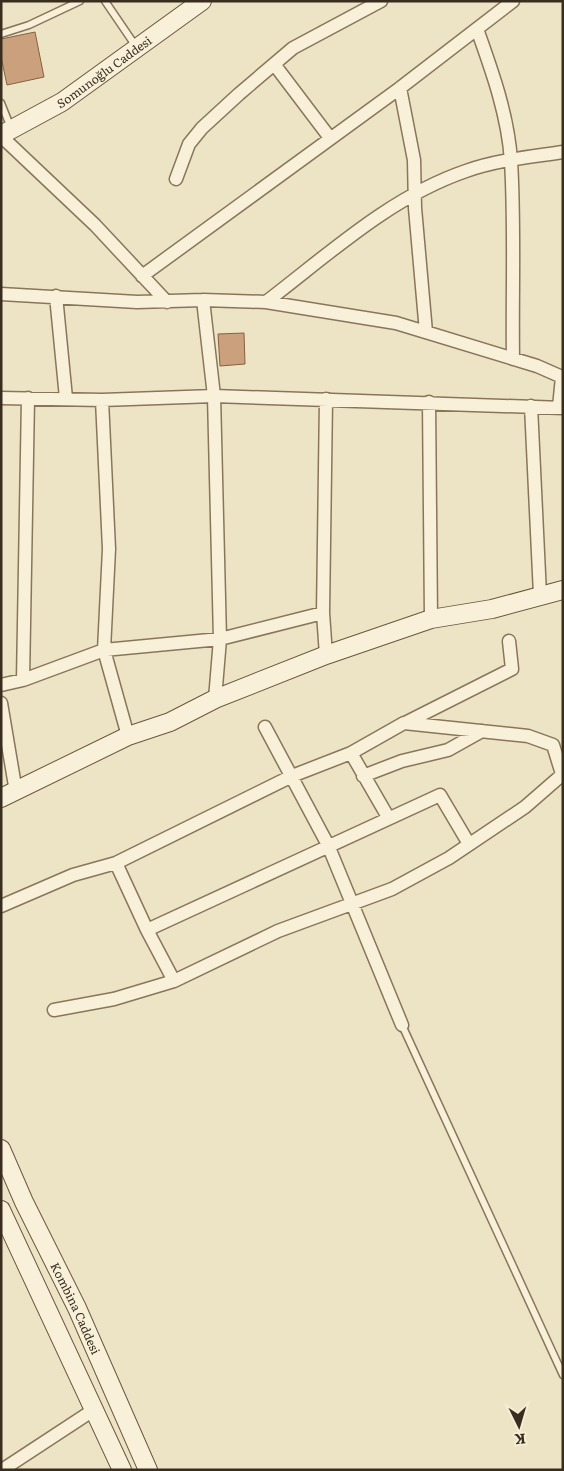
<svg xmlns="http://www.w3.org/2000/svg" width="564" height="1471" viewBox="0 0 564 1471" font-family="Literata,serif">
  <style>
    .building { fill: #caa17c; stroke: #866142 }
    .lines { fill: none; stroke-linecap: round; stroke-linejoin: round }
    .lane-casing { stroke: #88765b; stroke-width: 9 }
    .street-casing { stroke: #88765b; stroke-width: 15 }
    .secondary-casing { stroke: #69573f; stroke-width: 20 }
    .lane { stroke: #f8f0d8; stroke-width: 6 }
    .street { stroke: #f8f0d8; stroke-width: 12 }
    .secondary { stroke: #f8f0d8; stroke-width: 18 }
    .labels { text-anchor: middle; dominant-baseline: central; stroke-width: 4.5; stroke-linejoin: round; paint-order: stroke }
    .street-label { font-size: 12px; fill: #382d1f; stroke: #f5edd4 }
  </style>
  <rect width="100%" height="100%" fill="#ede4c5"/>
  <path class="building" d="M 35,32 L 44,77 L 7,85 L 1,57 L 1,39 Z
    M 244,333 L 245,364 L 220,366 L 218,334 Z"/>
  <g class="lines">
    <defs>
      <path id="lane" d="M 105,1 L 137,48
        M 1,34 L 29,25 L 80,1
        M 1,103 L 11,128
        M 402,1025 L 563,1375"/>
      <path id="street" d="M 477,29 C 492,71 508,115 511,161 C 515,226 512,293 513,359
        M 274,64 L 330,138
        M 400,88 L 414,160 L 415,208 L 426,332
        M 1,136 L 95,225 L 167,302
        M 176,179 L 189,144 L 202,128 L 239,94 L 293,48 L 381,1
        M 142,276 L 400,88 L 513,1
        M 1,294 L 137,302 L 203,300 L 266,302
        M 56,296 L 66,398
        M 203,300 L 214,396 L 220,639 L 215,699
        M 1,398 L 102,400 L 214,396 L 563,408
        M 429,402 L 431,619
        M 531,406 L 540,595
        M 559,407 L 562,377 L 537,366 L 396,323 L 266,302 C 329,254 390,197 466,171 C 497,160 530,157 563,152
        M 326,655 L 323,613 L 326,399
        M 23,680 L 28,398
        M 1,685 L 23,680 L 104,650 L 109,549 L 102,400
        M 1,703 L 16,792
        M 405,723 L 512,669 L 509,641
        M 265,727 L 328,845 L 402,1025
        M 128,736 L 104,650 L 220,639 L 323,613
        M 351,753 L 388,817
        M 363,776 L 402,761 L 448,750 L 482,731
        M 469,844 L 440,795 L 147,930 L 174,981 L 278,931 L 392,889 L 449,858 L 525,807 L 563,774
        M 116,863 L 147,930
        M 1,906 L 73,875 L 116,863 L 292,776 L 351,753 L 404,723 L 528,736 L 553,745 L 562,774
        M 54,1010 L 114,999 L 174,981
        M 2,1470 L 95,1409"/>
      <g id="secondary">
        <path id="s1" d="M 1,135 L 62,102 L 202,1"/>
        <path d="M 1,798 L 128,736 L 170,722 L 215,699 L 326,655 L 431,619 L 492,609 L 563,590"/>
        <path id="s2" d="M 1,1149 L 24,1202 L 77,1308 L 148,1470"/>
        <path d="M 1,1210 L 122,1470"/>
      </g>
    </defs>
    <use href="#lane" class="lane-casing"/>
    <use href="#street" class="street-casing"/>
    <use href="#secondary" class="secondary-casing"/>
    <use href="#lane" class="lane"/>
    <use href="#street" class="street"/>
    <use href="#secondary" class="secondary"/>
  </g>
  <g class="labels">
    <g class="street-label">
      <text stroke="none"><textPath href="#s1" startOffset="121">Somunoğlu Caddesi</textPath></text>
      <text stroke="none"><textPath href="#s2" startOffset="176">Kombina Caddesi</textPath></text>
    </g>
  </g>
  <rect width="564" height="1471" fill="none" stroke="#382d1f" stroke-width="5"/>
  <g transform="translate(519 1426) rotate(175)" stroke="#f5edd4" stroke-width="4" paint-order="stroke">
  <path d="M0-4L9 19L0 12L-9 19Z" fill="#382d1f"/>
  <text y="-8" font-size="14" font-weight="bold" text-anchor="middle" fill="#382d1f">K</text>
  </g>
</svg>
